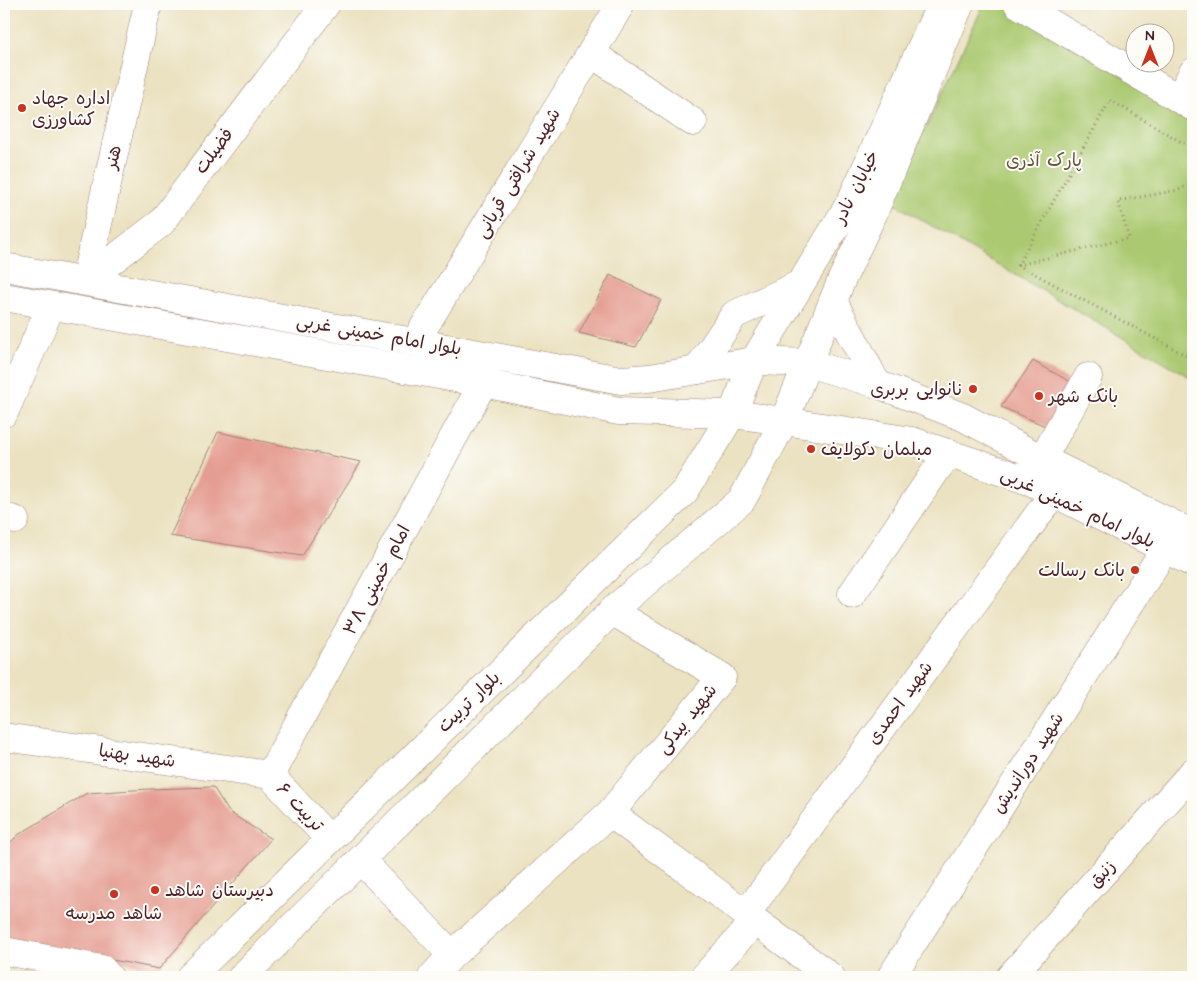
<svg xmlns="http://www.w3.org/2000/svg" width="1197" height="981" viewBox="0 0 1197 981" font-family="'Architects Daughter','Playpen Sans Arabic',sans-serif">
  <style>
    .green { fill: #aac970; stroke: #7a744e }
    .building { fill: #e59d92 }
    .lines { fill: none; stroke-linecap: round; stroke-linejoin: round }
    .minor-casing { stroke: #9a8076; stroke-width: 29 }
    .secondary-casing { stroke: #9a8076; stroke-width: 29 }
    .primary-casing { stroke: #9a8076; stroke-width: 29 }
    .path { stroke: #9a8076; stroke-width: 3; stroke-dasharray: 1 4; stroke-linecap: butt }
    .minor { stroke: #fff; stroke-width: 28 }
    .secondary { stroke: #fff; stroke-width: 28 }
    .primary { stroke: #fff; stroke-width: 28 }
    .poi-dot { fill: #c8321e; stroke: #fdfcf7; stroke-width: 2 }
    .labels { text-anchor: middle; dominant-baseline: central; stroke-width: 4; stroke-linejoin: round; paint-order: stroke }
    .poi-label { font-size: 18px; fill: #4a1f2b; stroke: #fdfcf7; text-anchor: start }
    .street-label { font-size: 18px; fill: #4a1f2b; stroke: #fdfcf7 }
    .park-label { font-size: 18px; fill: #675240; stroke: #fdfcf7 }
  </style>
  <rect width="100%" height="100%" fill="#fdfcf7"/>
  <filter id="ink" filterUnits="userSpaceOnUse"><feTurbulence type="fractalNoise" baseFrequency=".02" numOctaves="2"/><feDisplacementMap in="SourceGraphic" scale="10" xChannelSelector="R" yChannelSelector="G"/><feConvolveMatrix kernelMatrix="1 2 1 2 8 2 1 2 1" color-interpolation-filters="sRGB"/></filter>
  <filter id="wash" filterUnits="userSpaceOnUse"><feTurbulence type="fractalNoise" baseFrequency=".0096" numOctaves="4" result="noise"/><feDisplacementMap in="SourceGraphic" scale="20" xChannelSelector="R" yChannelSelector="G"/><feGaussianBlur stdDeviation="1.12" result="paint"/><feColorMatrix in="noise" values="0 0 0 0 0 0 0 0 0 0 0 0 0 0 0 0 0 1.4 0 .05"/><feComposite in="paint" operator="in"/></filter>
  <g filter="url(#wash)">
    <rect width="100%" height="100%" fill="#ebe2c1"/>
    <path class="green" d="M 984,4 L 1000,4 L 1193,117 L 1193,379 L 891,202 Z"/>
    <g id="blocks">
      <path class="building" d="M 610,275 L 661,300 L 636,347 L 579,333 Z
        M 1033,361 L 1076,385 L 1050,428 L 1001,407 Z
        M 218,432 L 361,462 L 302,556 L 170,536 Z
        M 213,787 L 229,812 L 271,839 L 159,969 L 4,939 L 4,849 L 18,835 L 87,793 L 149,789 Z"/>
    </g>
  </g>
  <g filter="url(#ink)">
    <use href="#blocks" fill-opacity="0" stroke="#9a8076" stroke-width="1"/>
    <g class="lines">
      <defs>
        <path id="minor" d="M 1018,4 L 1193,107
          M 591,53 L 693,122
          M 1179,99 L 1193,72
          M 85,281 L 161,223 L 326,4
          M 833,301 L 877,384
          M 415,342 L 621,4
          M 697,370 L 734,315 L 800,284
          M 4,413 L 51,306
          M 1042,459 L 1088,377
          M 4,517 L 15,520
          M 852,594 L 948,453
          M 4,737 L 270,775
          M 270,775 L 483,383
          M 270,775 L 329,839
          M 610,813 L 831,977
          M 361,860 L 452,955
          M 746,914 L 1054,493
          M 4,951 L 102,969 L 109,977
          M 432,977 L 452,955 L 610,813 L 722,677 L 612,611
          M 704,977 L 755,921
          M 891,977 L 1165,549
          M 1010,977 L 1193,772"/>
        <path id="secondary" d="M 85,281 L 148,4
          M 190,977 L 685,491 L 732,414 L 754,361 L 850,203 L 941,4
          M 242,977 L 612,611 L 742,500 L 784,421 L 842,279 L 874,212 L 960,4"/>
        <path id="primary" d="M 4,267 L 621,380 L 649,378 L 754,361 L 808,363 L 877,384 L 963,417 L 1042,459 L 1193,534
          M 4,297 L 483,383 L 619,411 L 732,414 L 784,421 L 912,441 L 1032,482 L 1193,563"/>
      </defs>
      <use href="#minor" class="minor-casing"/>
      <use href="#secondary" class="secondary-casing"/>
      <use href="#primary" class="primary-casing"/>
      <path class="path" d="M 1193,149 L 1110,100 L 1018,265 L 1193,359
        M 1018,265 L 1129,238 L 1118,201 L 1179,190 L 1193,182"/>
      <use href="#minor" class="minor"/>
      <use href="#secondary" class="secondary"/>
      <use href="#primary" class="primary"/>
    </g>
  </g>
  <g class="poi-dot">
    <circle cx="22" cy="108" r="5"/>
    <circle cx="973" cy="389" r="5"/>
    <circle cx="1039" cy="396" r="5"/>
    <circle cx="811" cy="449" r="5"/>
    <circle cx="1135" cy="570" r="5"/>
    <circle cx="155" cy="890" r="5"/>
    <circle cx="114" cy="894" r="5"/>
  </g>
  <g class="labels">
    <g class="poi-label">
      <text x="32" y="98">اداره جهاد<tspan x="32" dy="21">کشاورزی</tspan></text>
      <text x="963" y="389" text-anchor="end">نانوایی بربری</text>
      <text x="1049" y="396">بانک شهر</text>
      <text x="821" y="449">مبلمان دکولایف</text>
      <text x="1125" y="570" text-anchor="end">بانک رسالت</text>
      <text x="165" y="890">دبیرستان شاهد</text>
      <text x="114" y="913" text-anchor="middle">شاهد مدرسه</text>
    </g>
    <g class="street-label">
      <text transform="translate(214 151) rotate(-53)">فضیلت</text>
      <text transform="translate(113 157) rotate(-77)">هنر</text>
      <text transform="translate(518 173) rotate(-59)">شهید شرافتی قربانی</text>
      <text transform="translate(856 187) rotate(-63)">خیابان نادر</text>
      <text transform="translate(379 335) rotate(10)">بلوار امام خمینی غربی</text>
      <text transform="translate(1078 508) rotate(25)">بلوار امام خمینی غربی</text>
      <text transform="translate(377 580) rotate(-62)">۳۸ امام خمینی</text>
      <text transform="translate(469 702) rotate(-44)">بلوار تربیت</text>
      <text transform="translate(900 703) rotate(-54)">شهید احمدی</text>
      <text transform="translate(687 719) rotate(-51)">شهید بیدکی</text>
      <text transform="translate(137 756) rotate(8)">شهید بهنیا</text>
      <text transform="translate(1028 763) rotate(-57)">شهید دوراندیش</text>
      <text transform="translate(300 807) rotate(47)">تربیت ۶</text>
      <text transform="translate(1102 874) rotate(-48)">زنبق</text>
    </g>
    <g class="park-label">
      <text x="1044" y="160">پارک آذری</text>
    </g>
  </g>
  <rect width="1197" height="981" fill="none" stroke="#fdfcf7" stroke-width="20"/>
  <g transform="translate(1150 48)"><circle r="24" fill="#fdfcf7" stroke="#b5a4a5"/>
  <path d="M0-4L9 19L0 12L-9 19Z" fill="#c8321e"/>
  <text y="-8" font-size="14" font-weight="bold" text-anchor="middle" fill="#4a1f2b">N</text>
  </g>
</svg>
